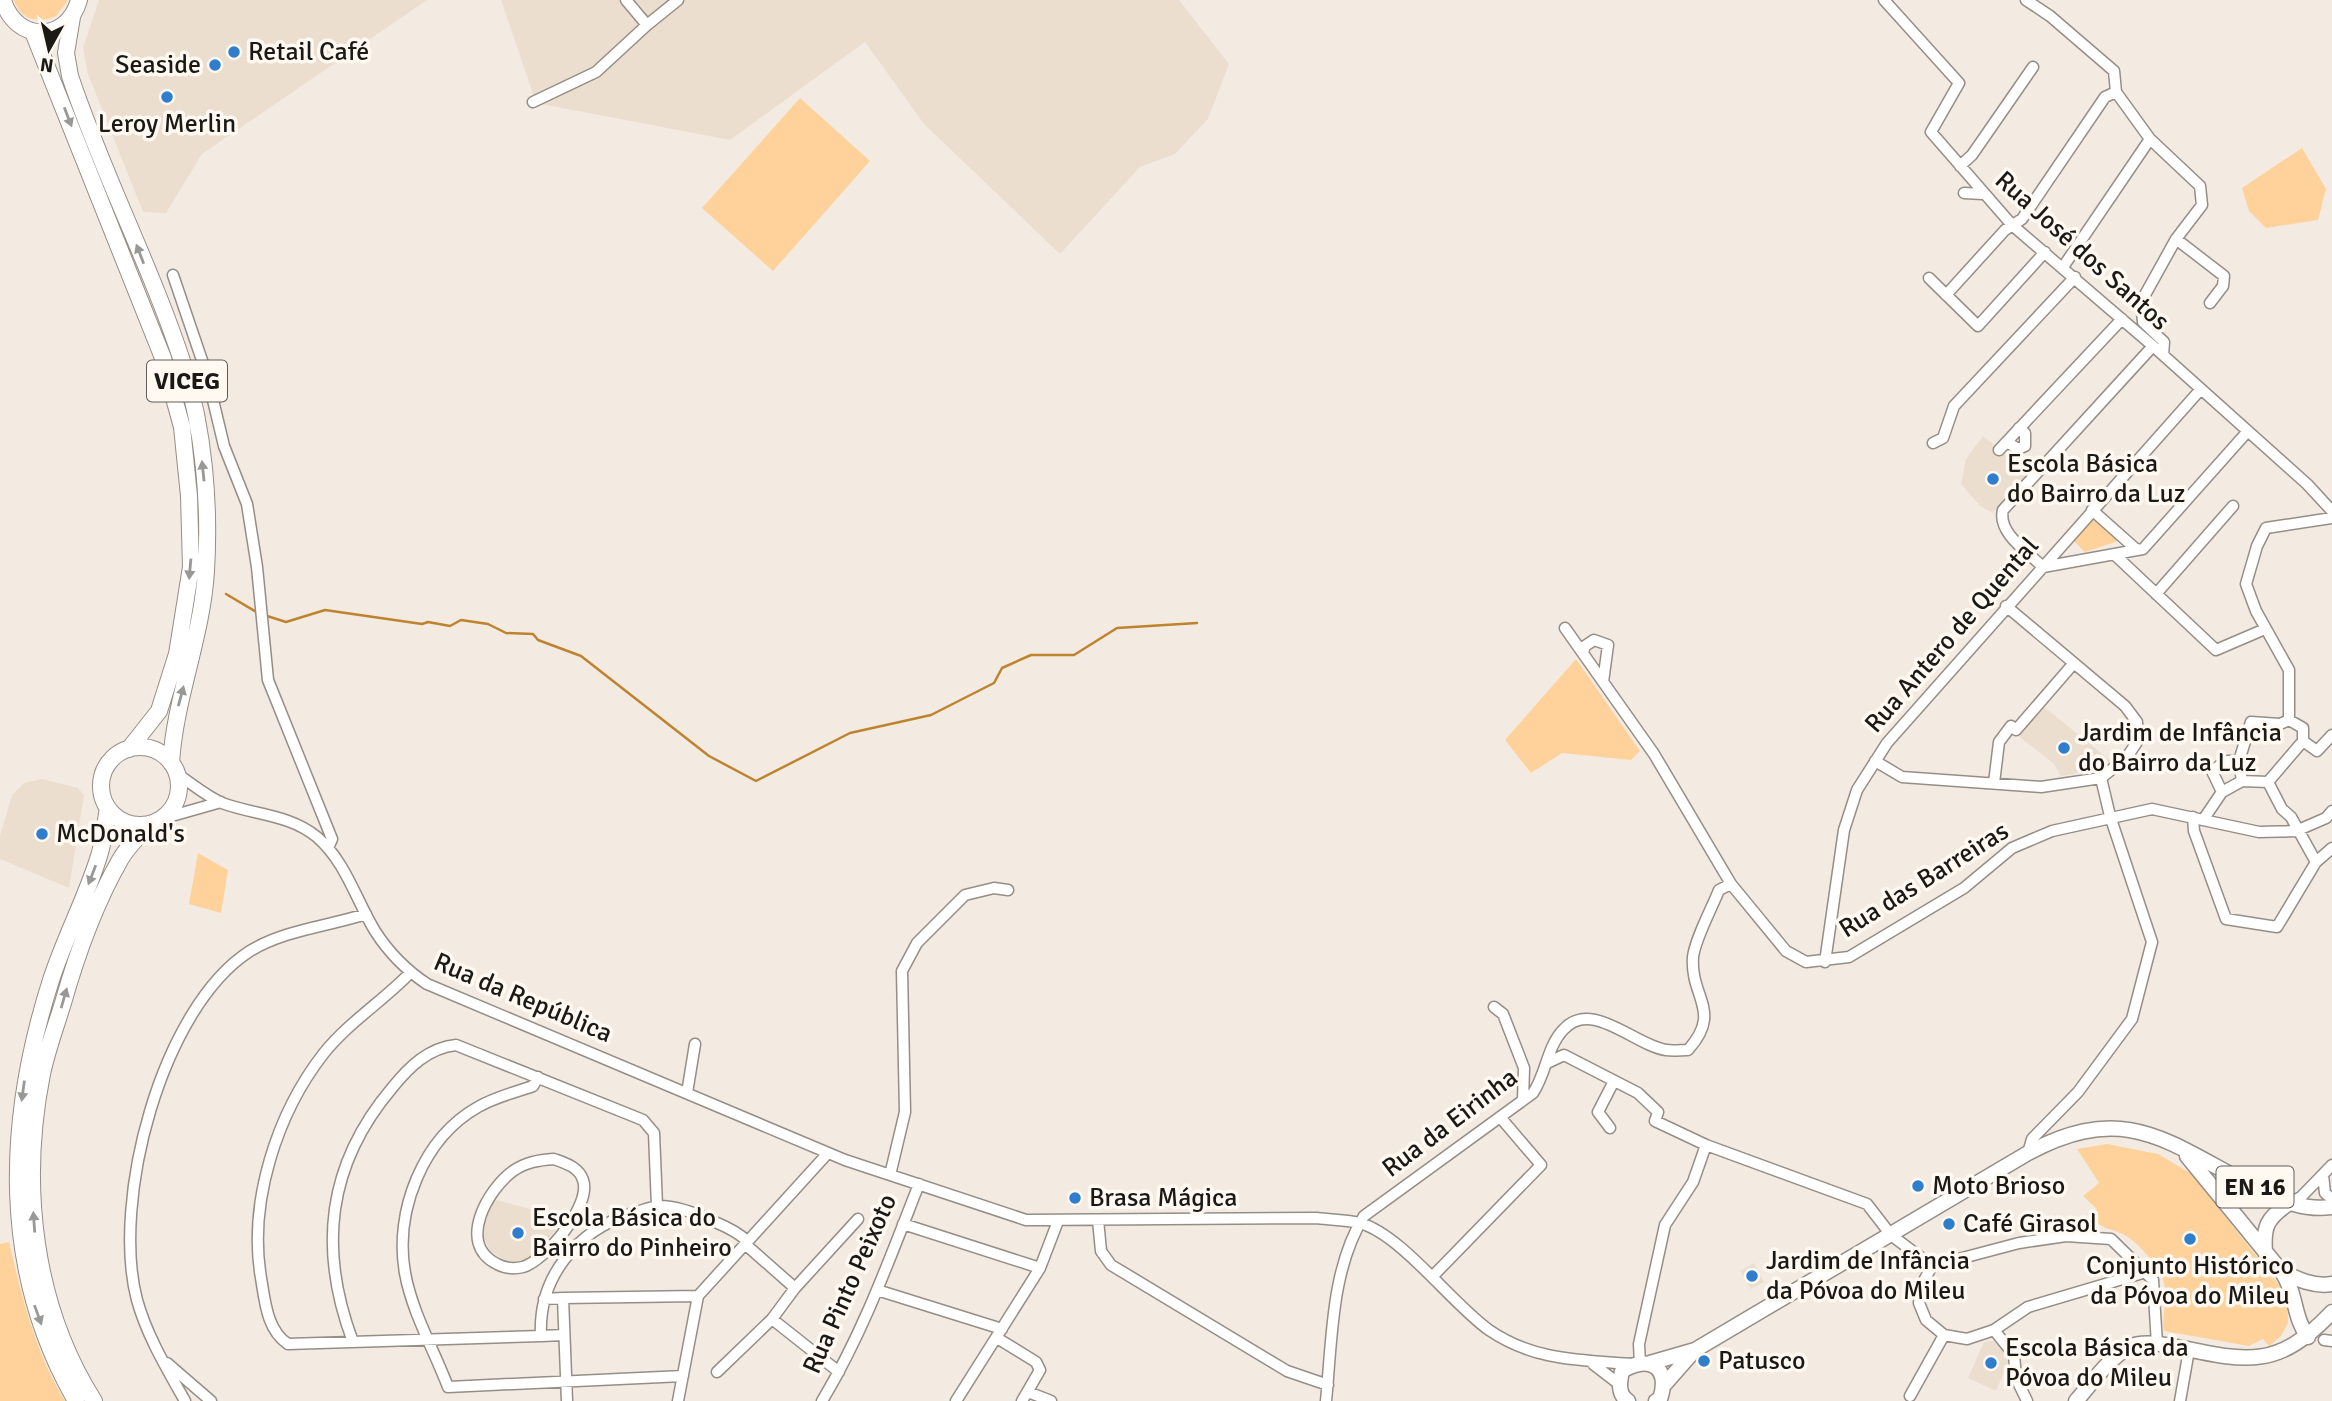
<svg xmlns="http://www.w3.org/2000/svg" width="2332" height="1401" viewBox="0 0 2332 1401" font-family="Signika,sans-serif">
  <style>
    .built { fill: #ebdecf }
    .green { fill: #fed29a }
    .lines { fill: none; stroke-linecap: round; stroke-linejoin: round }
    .stream { stroke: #be832e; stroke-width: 2.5 }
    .minor-casing { stroke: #958e86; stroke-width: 13 }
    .major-casing { stroke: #958e86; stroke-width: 17 }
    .highway-casing { stroke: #958e86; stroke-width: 18 }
    .minor { stroke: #fff; stroke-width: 10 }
    .major { stroke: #fff; stroke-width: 14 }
    .highway { stroke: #fff; stroke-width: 16 }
    .oneway { fill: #989896 }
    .poi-dot { fill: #2f7dcd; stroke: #fff9f2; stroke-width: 2.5 }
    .labels { text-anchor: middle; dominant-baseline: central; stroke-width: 7; stroke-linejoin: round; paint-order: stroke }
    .shield { fill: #fff9f2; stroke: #5f5c58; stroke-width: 2 }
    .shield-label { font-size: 24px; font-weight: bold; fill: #1b1916 }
    .poi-label { font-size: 26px; fill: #1b1916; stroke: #fff9f2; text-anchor: start }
    .street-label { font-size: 26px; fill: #1b1916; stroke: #fff9f2 }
  </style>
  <rect width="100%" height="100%" fill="#f3ebe2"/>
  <path class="built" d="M 99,0 L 427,0 L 202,154 L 166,213 L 143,212 L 88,74 L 83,48 Z
    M 501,0 L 1179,0 L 1229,64 L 1208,119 L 1175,154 L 1140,167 L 1060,254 L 924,124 L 865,42 L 730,140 L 536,103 Z
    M 1983,436 L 2028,474 L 1993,513 L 1980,506 L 1961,484 L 1966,459 Z
    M 2043,706 L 2111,761 L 2104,769 L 2061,776 L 2054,764 L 2017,735 Z
    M 42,779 L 78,788 L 84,795 L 69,888 L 0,859 L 0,836 L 12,795 L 24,783 Z
    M 493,1199 L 566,1219 L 533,1255 L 519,1263 L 508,1262 L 491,1252 L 483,1237 L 485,1219 Z
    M 1754,1263 L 1764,1282 L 1751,1289 L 1740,1271 Z
    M 1992,1341 L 1999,1343 L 2009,1361 L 1996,1391 L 1968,1378 L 1984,1342 Z"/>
  <path class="green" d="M 14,0 L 68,0 L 56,16 C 39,24 20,20 14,0 Z
    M 800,98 L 870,161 L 773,271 L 702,208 Z
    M 2302,148 L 2326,189 L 2318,220 L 2266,228 L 2249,211 L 2242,188 Z
    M 2094,517 L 2118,541 L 2085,552 L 2073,540 Z
    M 1576,659 L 1640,751 L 1631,760 L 1562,753 L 1531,773 L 1505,740 Z
    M 198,853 L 228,870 L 221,913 L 189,904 Z
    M 2107,1144 L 2158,1154 L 2192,1174 L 2287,1295 L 2288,1323 L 2281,1336 L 2269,1346 L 2263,1339 L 2249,1346 L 2164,1331 C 2161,1315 2169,1299 2164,1283 C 2160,1268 2140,1244 2126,1236 C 2108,1226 2107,1233 2089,1215 L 2097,1209 L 2083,1196 L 2099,1183 L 2077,1149 Z
    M 9,1242 C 22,1297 35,1352 65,1401 L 0,1401 L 0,1244 Z"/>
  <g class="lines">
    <path class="stream" d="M 226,594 L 258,613
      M 264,615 L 286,622 L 325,610 L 422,624 L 428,622 L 450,626 L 461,620 L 488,624 L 506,633 L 533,634 L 538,640 L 581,656 L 709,756 L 756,781 L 850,733 L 931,715 L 994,683 L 1002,668 L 1031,655 L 1074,655 L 1117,628 L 1197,623"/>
    <defs>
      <path id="minor" d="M 626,0 L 647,25 L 678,0
        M 1884,0 L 1959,83 L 1931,132 L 2012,225 L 2153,346 L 2307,484 L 2332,511
        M 2026,0 L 2050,16 L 2114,71 L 2116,92 L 2150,139
        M 533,102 L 596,72 L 647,25
        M 1960,166 L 1972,155 L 2033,67
        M 1964,193 L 1983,194
        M 2176,239 L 2224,276 L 2223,286 L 2210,303
        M 2063,267 L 2150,139 L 2200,186 L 2202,205 L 2176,239 L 2141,302 L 2143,322 L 2164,342 L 2163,355
        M 173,275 L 207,375 L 224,446 L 247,504 L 257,567 L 268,680 L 332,839 L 328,848
        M 1929,278 L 1978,326 L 2045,252
        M 1946,295 L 2005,230 L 2022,219 L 2105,97 L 2116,92
        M 2007,442 L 2018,449 L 2025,446 L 2025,433 L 2019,428
        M 1933,443 L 1943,438 L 1954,406 L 2075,277
        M 1999,450 L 2122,319
        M 2092,510 L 2137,550 L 2143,549 L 2248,431
        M 2332,518 L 2266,528 L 2257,546 L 2246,584 L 2256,611 L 2289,670 L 2289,720 L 2303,728 L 2303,741 L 2317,751 L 2332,735
        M 2137,550 L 2043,567 C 2028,552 1997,533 2003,510 L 2153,346
        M 2115,555 L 2216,650 L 2265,629
        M 2156,594 L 2233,506
        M 1565,628 L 1654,754 L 1731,884 L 1786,951 L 1806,962 L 1849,957 L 1964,888 L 2012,848 L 2052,831 L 2152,809 L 2259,832 L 2296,831 L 2326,818 L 2332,811
        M 1583,653 L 1585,646 L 1594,640 L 1608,645 L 1603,682
        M 1875,761 L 1902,777 L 2041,787 L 2101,778 L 2127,757 L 2137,742 L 2137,722 L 2125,706 L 2006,606
        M 177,774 C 191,783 206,796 222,803 C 254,815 289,814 317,837 C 346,862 356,900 375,931 C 389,953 406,970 427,984 L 845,1160 L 1026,1220 L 1317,1218 C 1331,1220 1347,1220 1360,1223 C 1402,1235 1452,1304 1489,1330 C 1534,1361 1581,1360 1633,1364
        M 2242,781 L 2239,761 L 2251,722 L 2280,724 L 2289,720
        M 1994,783 L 1999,742 L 2011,726 L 2016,730 L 2074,663
        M 2222,792 L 2242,781 L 2268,782 L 2303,741
        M 2193,817 L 2194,831 L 2226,919 L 2277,927 L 2316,862 L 2291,817 L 2282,809 L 2268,782
        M 161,819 L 221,802
        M 2203,820 L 2222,792 L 2212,771 L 2226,761 L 2239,761
        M 2316,862 L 2332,848
        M 1825,962 L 1844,830 L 1857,790 L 1887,743 L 2201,389
        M 410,973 C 383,1001 349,1022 324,1053 C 277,1113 248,1202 261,1278 C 265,1302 267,1330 288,1344 L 541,1336
        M 1494,1007 L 1503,1014 L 1524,1068 L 1523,1100
        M 1547,1063 L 1564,1055 L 1638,1093 L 1658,1112 L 1655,1121 L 1706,1145 L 1867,1204 L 1891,1235 L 1932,1266 L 2019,1243 L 2066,1236 L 2111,1239 L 2153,1280 L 2157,1344
        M 538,1077 L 533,1086 C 516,1092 495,1097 478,1107 C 423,1138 394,1211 405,1273 C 412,1312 434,1350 448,1387 L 683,1376
        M 687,1093 L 695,1044
        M 1610,1128 L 1598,1112 L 1614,1081
        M 2028,1153 L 2032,1139 L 2078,1092 L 2132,1019 L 2152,942 L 2110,816 L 2101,778
        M 554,1159 C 565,1163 579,1167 583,1180 C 592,1205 546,1260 523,1267 C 514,1269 504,1268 497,1264 C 456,1244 488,1189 513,1171 C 526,1162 539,1160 554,1159 Z
        M 890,1175 L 905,1112 L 902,971 L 917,943 L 965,895 L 994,888 L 1008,890
        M 2323,1175 L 2325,1193 L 2332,1199
        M 2288,1204 L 2301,1197 L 2332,1165
        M 1098,1220 L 1101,1251 L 1111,1265 L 1287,1371 L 1328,1385
        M 903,1224 L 1040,1268
        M 745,1244 L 795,1288
        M 1932,1266 L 1921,1286 L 1919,1303 L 1926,1320 L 1944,1335 L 1967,1339 L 1994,1330 L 2028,1307 L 2146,1272
        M 1432,1277 L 1541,1165 L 1500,1117
        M 877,1290 L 1002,1329
        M 698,1296 L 828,1153
        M 563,1298 L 698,1296 L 678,1401
        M 544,1299 L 563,1298 L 567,1401
        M 772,1319 L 839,1372
        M 1994,1330 L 2014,1355 L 2016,1378 L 2027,1401
        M 564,1335 L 541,1336 C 538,1277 577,1230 633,1213 C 641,1211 650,1207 659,1206 C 678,1206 698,1214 715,1222 C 727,1227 738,1232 747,1241
        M 997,1338 L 1036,1362 L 1040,1370 L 1022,1401
        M 2324,1340 L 2332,1341
        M 353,1342 C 318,1249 327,1165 392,1088 C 409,1067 428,1048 456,1045 L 643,1120 L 654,1133 L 657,1206
        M 167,1363 L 211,1401
        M 1593,1364 L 1619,1384
        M 1640,1364 L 1639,1344 L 1665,1225 L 1693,1182 L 1706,1145
        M 717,1372 L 772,1319 L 795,1288 L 858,1219
        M 1028,1392 L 1051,1401
        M 1910,1396 L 1944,1335
        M 185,1401 C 167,1369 147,1336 137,1300 C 111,1202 161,1008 250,951 C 284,930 329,926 366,914
        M 822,1401 C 863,1333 890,1258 919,1184
        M 956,1401 L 1040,1268 L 1058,1221
        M 1326,1401 C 1332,1340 1331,1269 1364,1216 L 1533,1093 C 1546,1074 1547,1047 1563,1030 C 1591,998 1634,1045 1666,1050 C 1673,1051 1681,1050 1688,1050 C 1723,1011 1690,998 1693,957 C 1695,939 1712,908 1719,890 L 1731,884
        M 2180,1401 L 2189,1350"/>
      <path id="major" d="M 2187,1156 L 2281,1271 C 2297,1279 2313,1287 2332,1284
        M 2265,1252 C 2263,1227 2267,1218 2288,1204
        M 2282,1272 C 2297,1294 2293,1317 2308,1337
        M 1650,1363 L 1695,1350 L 2028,1153 C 2127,1100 2168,1143 2256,1188 C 2281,1200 2303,1211 2332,1207
        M 1665,1384 L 1694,1351
        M 1628,1401 C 1617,1394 1620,1381 1622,1371 C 1649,1354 1671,1367 1660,1399 L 1656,1401
        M 2076,1401 C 2091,1384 2109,1358 2129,1347 C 2141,1341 2163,1344 2177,1347 C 2248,1362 2278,1369 2332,1312"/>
      <path id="highway" d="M 3,0 C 15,42 67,44 79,0
        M 72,17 L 66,53 L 70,76 C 103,175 152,268 184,367 C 204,431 210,504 206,571 C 202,637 175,698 171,763
        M 33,32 L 163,358 L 182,427 L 189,496 L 191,567 L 177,654 L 159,711 L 129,749
        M101 786a39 39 0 1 1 78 0a39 39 0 1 1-78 0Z
        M 76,1401 C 0,1269 6,1121 51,980 C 65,937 86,898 99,856 C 104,841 105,824 108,808
        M 94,1401 C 33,1305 20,1185 42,1074 C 47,1050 56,1026 63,1003 C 76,957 96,902 120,860 C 127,847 140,835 150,824"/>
    </defs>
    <use href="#minor" class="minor-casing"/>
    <use href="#major" class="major-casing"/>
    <use href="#highway" class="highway-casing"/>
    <use href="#minor" class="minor"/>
    <use href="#major" class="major"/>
    <use href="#highway" class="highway"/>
  </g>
  <defs><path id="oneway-solid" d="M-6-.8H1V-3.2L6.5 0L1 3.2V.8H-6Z" transform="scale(1.75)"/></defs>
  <g class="oneway">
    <use href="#oneway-solid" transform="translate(68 117) rotate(69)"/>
    <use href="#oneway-solid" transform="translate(140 254) rotate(-111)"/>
    <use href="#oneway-solid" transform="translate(203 471) rotate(-96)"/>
    <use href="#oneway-solid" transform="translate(190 569) rotate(95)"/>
    <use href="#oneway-solid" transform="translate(181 696) rotate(-75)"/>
    <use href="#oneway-solid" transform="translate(92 875) rotate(111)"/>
    <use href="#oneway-solid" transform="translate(64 998) rotate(-74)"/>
    <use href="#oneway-solid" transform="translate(23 1091) rotate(98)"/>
    <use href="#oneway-solid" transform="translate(34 1222) rotate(-94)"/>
    <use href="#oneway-solid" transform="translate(38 1315) rotate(70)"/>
  </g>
  <g class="poi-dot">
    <circle cx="234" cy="52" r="7"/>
    <circle cx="215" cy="65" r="7"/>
    <circle cx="167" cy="97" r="7"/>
    <circle cx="1993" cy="479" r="7"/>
    <circle cx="2064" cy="748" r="7"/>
    <circle cx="42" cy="834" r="7"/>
    <circle cx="1918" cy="1186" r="7"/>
    <circle cx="1075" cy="1198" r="7"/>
    <circle cx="1949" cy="1224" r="7"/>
    <circle cx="518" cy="1233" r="7"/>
    <circle cx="2190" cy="1239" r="7"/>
    <circle cx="1752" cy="1276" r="7"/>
    <circle cx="1704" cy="1361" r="7"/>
    <circle cx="1991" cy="1363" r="7"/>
  </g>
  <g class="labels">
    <g class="shield">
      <rect x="147" y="360.5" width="80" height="41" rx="5"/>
      <rect x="2216.5" y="1166.5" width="77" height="41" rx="5"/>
    </g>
    <g class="shield-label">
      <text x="187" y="381">VICEG</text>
      <text x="2255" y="1187">EN 16</text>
    </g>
    <g class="poi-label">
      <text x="248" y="52">Retail Café</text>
      <text x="201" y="65" text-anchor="end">Seaside</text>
      <text x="167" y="124" text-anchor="middle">Leroy Merlin</text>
      <text x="2007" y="464">Escola Básica<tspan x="2007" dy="30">do Bairro da Luz</tspan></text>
      <text x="2078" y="733">Jardim de Infância<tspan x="2078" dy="30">do Bairro da Luz</tspan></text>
      <text x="56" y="834">McDonald's</text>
      <text x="1932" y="1186">Moto Brioso</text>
      <text x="1089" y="1198">Brasa Mágica</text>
      <text x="532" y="1218">Escola Básica do<tspan x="532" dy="30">Bairro do Pinheiro</tspan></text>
      <text x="1963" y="1224">Café Girasol</text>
      <text x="1766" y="1261">Jardim de Infância<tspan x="1766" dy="30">da Póvoa do Mileu</tspan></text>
      <text x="2190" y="1266" text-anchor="middle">Conjunto Histórico<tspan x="2190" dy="30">da Póvoa do Mileu</tspan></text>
      <text x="2005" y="1348">Escola Básica da<tspan x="2005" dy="30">Póvoa do Mileu</tspan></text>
      <text x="1718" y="1361">Patusco</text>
    </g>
    <g class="street-label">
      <text transform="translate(2082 251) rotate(42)">Rua José dos Santos</text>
      <text transform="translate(1952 635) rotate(-49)">Rua Antero de Quental</text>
      <text transform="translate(1924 880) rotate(-32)">Rua das Barreiras</text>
      <text transform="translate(523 998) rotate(23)">Rua da República</text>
      <text transform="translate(1450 1123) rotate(-37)">Rua da Eirinha</text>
      <text transform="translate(850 1284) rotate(-66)">Rua Pinto Peixoto</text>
    </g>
  </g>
  <g transform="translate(49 49) rotate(188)" stroke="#fff9f2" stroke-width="5" paint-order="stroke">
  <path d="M0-5L12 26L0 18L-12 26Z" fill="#1b1916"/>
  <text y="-10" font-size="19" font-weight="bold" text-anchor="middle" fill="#1b1916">N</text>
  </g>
</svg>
